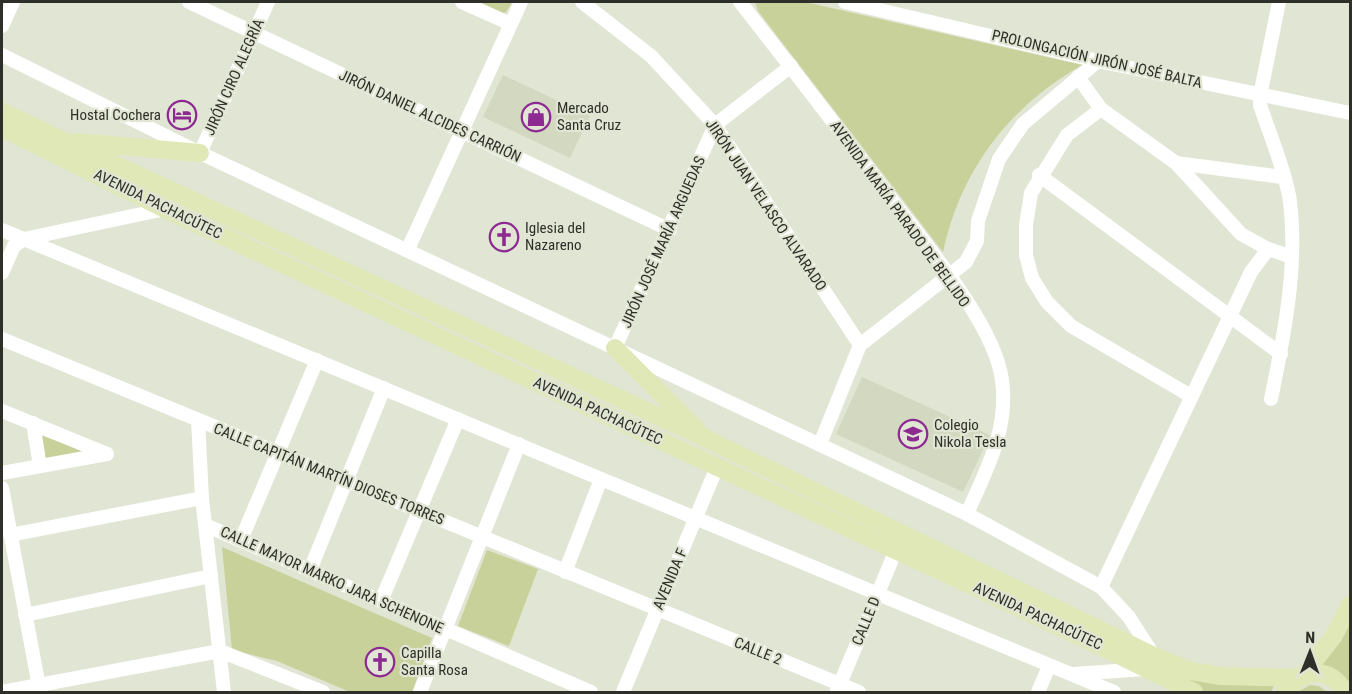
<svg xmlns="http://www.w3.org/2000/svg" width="1352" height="694" font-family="'Roboto Condensed',sans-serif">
<rect width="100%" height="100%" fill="#e1e5d3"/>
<g fill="#d3d8c0">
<path d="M503 75 590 116 570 158 483 117Z"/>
<path d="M862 377 990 435 963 492 836 434Z"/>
</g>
<g fill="#c8d199">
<path d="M468 2H512L506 12 498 16Z"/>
<path d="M755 2H805L1082 65C1009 107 961 169 943 252L758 11Z"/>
<path d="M40 435 91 453 44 461Z"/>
<path d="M222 547 432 638 412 692H350L277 661 232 650Z"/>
<path d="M487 550 538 569 509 646 458 626Z"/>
<path d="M1350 625V684L1320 667Z"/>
<path d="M1168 667 1274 686 1271 692H1203Z"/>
<path d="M1310 685 1319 686 1327 692H1298Z"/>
</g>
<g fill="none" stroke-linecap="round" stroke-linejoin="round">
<g stroke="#fff" stroke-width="14">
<path d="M189 2 670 230"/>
<path d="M462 2 511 24"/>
<path d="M582 2 651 56 715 125 860 345"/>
<path d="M740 2C791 67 842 133 892 200 926 245 995 325 1002 380 1009 430 986 470 967 514"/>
<path d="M845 2 1098 61 1350 113"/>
<path d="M2 26 13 2"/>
<path d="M2 55 200 153 967 514 1101 587 1129 617 1154 656"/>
<path d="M1078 77 1101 109 1176 163 1241 234 1268 249"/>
<path d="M1101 109 1067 135 1031 193 1026 225V255L1032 278 1047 302 1071 326 1191 396"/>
<path d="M200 153 268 2"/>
<path d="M1176 163 1282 177"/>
<path d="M1039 175 1281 354"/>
<path d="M2 230 1114 692"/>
<path d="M408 249 521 2"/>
<path d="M2 273 14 246 24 239 165 209"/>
<path d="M2 339 859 692"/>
<path d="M615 348 715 125 791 66"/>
<path d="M1271 399C1284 336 1298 266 1290 202 1287 176 1269 132 1260 105V96L1279 2"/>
<path d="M2 411 107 454"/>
<path d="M198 420 202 498 224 692"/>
<path d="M33 423 40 466"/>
<path d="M820 444 860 345 966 262 977 241 978 221 999 159 1023 124 1098 61"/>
<path d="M2 473 107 454"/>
<path d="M2 488 40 692"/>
<path d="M205 525 591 692"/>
<path d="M10 535 202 498"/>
<path d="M241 540 317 360"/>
<path d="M310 570 384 388"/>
<path d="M565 572 601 479"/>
<path d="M1101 587 1251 272 1268 249 1292 257"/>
<path d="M381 601 458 419"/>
<path d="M25 615 211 576"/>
<path d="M1074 674 1145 669"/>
<path d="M837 691 896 550"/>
<path d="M2 692 220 651 323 692"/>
<path d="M420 692 519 444"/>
<path d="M623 692 717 467"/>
<path d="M1038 692 1049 666"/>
</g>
<g stroke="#e1e8b8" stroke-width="18">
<path d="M2 112 707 439 1154 656 1191 671 1221 676 1299 678"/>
<path d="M2 128 165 209 1092 642 1194 692"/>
<path d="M77 142 200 153"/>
<path d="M615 348 697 430"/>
<path d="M1303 675 1333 637 1350 605"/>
<path d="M1285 692C1303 670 1328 664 1345 692"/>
</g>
</g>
<defs>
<g id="hotel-ring" transform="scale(1.5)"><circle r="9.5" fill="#e1e5d3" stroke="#8c2a92" stroke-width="1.5"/><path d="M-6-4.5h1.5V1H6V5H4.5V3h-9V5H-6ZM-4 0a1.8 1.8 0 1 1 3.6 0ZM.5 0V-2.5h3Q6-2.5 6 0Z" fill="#8c2a92"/></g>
<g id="shop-ring" transform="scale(1.5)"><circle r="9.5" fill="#e1e5d3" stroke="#8c2a92" stroke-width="1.5"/><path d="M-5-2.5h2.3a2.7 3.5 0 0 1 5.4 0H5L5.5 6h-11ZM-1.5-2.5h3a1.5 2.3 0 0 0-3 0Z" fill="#8c2a92"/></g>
<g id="church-ring" transform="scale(1.5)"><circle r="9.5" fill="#e1e5d3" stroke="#8c2a92" stroke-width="1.5"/><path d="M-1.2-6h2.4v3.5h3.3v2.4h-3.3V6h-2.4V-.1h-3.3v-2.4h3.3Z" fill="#8c2a92"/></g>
<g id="school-ring" transform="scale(1.5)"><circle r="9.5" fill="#e1e5d3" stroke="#8c2a92" stroke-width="1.5"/><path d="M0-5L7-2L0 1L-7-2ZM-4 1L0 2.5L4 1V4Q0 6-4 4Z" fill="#8c2a92"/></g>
</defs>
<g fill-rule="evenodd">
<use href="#hotel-ring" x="182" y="115"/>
<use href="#shop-ring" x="536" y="117"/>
<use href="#church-ring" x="504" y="237"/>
<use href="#school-ring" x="913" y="434"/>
<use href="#church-ring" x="380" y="662"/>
</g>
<g text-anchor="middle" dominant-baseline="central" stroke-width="4.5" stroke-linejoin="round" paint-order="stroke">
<g font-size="15" fill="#2e2f29" stroke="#e1e5d3">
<text transform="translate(1097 59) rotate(13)">PROLONGACIÓN JIRÓN JOSÉ BALTA</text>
<text transform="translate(234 77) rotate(-66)">JIRÓN CIRO ALEGRÍA</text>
<text transform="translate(430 116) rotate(25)">JIRÓN DANIEL ALCIDES CARRIÓN</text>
<text transform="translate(158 204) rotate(26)">AVENIDA PACHACÚTEC</text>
<text transform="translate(766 205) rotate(56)">JIRÓN JUAN VELASCO ALVARADO</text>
<text transform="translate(900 214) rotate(54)">AVENIDA MARÍA PARADO DE BELLIDO</text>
<text transform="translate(663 242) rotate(-66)">JIRÓN JOSÉ MARÍA ARGUEDAS</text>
<text transform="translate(598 411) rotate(25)">AVENIDA PACHACÚTEC</text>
<text transform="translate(329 474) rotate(22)">CALLE CAPITÁN MARTÍN DIOSES TORRES</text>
<text transform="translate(670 579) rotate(-67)">AVENIDA F</text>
<text transform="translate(332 580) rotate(24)">CALLE MAYOR MARKO JARA SCHENONE</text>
<text transform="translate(1038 616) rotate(25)">AVENIDA PACHACÚTEC</text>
<text transform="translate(866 621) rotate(-68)">CALLE D</text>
<text transform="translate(758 651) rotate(22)">CALLE 2</text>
</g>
<g font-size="15" fill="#2e2f29" stroke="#e1e5d3" text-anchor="start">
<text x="557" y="108">Mercado<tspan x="557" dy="17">Santa Cruz</tspan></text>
<text x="161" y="115" text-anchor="end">Hostal Cochera</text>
<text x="525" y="228">Iglesia del<tspan x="525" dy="17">Nazareno</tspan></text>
<text x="934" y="425">Colegio<tspan x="934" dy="17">Nikola Tesla</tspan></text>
<text x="401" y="653">Capilla<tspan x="401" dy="17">Santa Rosa</tspan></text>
</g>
</g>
<rect width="1352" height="694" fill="none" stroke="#2e2f29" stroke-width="6"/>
<g transform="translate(1310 652) rotate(1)" stroke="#e1e5d3" stroke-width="4.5" paint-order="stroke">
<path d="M0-4.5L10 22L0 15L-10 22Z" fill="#2e2f29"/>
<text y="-9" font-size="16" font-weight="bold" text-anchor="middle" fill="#2e2f29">N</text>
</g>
</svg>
